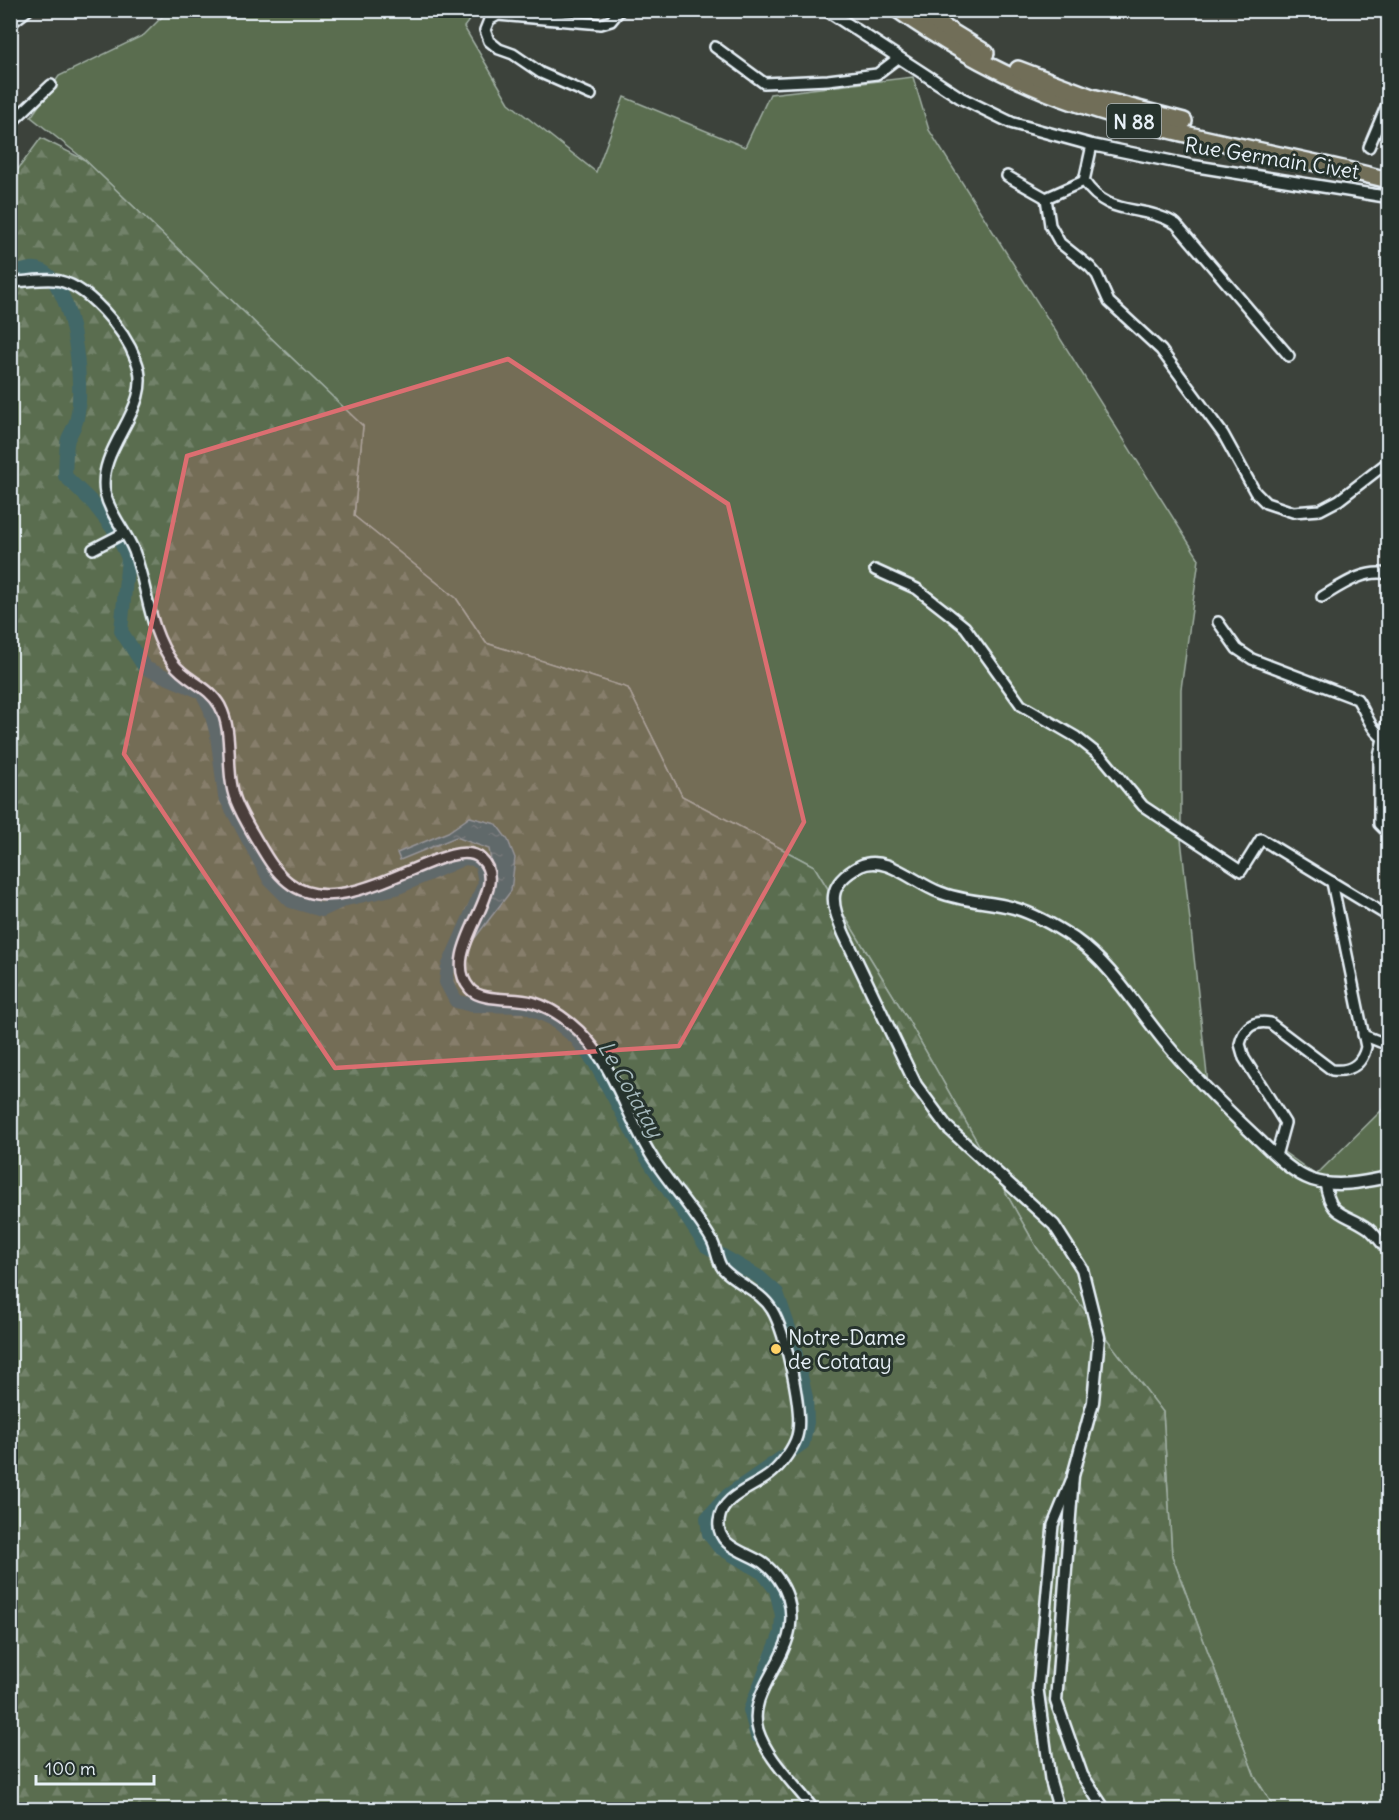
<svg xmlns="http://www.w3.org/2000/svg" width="1399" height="1820" font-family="Delius,sans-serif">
<defs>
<pattern id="forest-firs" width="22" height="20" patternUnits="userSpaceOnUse" patternTransform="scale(1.5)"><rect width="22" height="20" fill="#5a6d50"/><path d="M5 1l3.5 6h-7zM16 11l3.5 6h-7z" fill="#72826a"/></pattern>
<pattern id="water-ripples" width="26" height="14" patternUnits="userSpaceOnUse" patternTransform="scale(1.5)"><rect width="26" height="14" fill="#436767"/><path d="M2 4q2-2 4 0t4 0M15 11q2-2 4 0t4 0" fill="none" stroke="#5e7d7e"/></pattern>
</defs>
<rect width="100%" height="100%" fill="#3c423b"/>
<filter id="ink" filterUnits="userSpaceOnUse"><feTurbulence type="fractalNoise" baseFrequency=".0167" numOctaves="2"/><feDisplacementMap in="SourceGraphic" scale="12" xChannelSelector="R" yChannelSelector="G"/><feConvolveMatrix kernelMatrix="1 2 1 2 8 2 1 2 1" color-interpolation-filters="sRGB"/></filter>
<g filter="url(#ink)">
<path fill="#5a6d50" stroke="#a1afa4" stroke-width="1.5" d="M169 10 476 11 464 27 509 103 596 172 624 97 745 147 770 94 913 77 929 130 1199 559 1181 689V839L1208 1084 1274 1145 1316 1175 1388 1104V1809H1275L1255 1777 1172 1556 1163 1412 1037 1248 907 1018 814 866 682 796 628 688 486 643 456 598 354 516 363 426 85 160 31 117 59 76 144 35Z"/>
<path fill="url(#forest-firs)" stroke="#a1afa4" stroke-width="1.5" d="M41 138 85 160 363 426 354 516 456 598 486 643 628 688 682 796 814 866 907 1018 1037 1248 1163 1412 1172 1556 1255 1777 1275 1809H11L10 180Z"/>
<path fill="url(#water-ripples)" stroke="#859ea1" stroke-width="1.5" d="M470 817 496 824 508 840 515 858 511 891 471 943 495 884 489 849 456 837 400 860 397 853 448 832Z"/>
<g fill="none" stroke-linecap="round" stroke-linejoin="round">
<path stroke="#436767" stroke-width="14" d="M10 274C20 273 27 267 37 269 75 279 84 386 77 418 76 425 71 432 68 439 65 450 66 464 65 476L92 502 117 534 128 558 121 631 145 668 202 692 210 708 217 735 225 796 270 880 291 901 322 910 346 899 396 888 464 858 474 859 482 865 485 883 448 967 446 982 456 1001 471 1005 525 1006 553 1019 576 1038 595 1063 645 1155 706 1246 759 1277 777 1293 791 1334 806 1397 807 1422 803 1443 728 1495 707 1518 709 1534 719 1547 763 1573 776 1590 782 1615 781 1633 750 1710 757 1736"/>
<g stroke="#e8f1f8" stroke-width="14">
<g id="minor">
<path d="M10 24 28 10"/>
<path d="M715 47 764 83 828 80 877 74 898 58"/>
<path d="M591 95 541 73 513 54 499 49 489 41 485 30 489 20 498 15 601 24 611 21 620 10"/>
<path d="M10 124 51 85"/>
<path d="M1092 145 1084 181C1109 219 1142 203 1176 224L1289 356"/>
<path d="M1369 147 1388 102"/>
<path d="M1007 176 1046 198 1084 181"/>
<path d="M1046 198 1050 225 1060 243 1090 267 1097 275 1109 302 1161 350 1223 434 1255 492 1266 503 1293 512 1320 510 1339 500 1388 462"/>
<path d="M10 282C25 282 40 279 54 280 87 283 125 331 136 360 156 408 96 445 105 493 110 515 126 531 134 551 148 588 148 629 173 663 186 681 208 685 220 706 235 735 224 770 236 801 241 814 249 827 256 839 265 854 274 871 288 882 346 929 450 829 481 859 514 889 436 950 470 989 481 1002 515 997 532 1002 546 1006 559 1014 570 1023 613 1057 625 1116 654 1160 672 1187 695 1212 711 1239 717 1248 716 1260 723 1269 738 1285 761 1291 772 1310 785 1331 804 1412 797 1436 794 1447 782 1464 773 1472 756 1488 722 1494 719 1521 716 1547 747 1552 763 1563 774 1571 784 1585 788 1598 805 1652 745 1686 758 1730 767 1759 796 1785 814 1810"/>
<path d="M93 549 124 533"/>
<path d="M875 570 917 589 949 614 965 627 1021 705 1076 737 1104 759 1143 806 1241 871 1261 839 1388 916"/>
<path d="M1322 597C1342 585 1364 569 1388 574"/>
<path d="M1218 622 1237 649 1252 659 1357 699C1366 712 1370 729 1383 738"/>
<path d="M1388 717 1379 756V824L1388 833"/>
<path d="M1379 764 1388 777"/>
<path d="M1363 1035 1388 1045"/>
<path d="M1276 1156 1285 1123 1244 1058 1240 1044C1244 1028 1253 1020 1270 1023L1332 1070C1350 1072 1362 1065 1366 1047L1332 882"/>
<path d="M1325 1183C1331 1220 1345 1211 1369 1229 1376 1235 1382 1244 1388 1251"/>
<path d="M1059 1810 1050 1779 1038 1689 1053 1525 1071 1481"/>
</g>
</g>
<g stroke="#e8f1f8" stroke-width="15">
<g id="tertiary">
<path d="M826 10 961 98 1012 123 1092 145 1194 166 1388 197"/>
<path d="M1105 1810 1082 1775 1056 1701 1073 1476 1093 1402 1099 1337 1082 1269 1054 1225 947 1127 916 1085 844 934C831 903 825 885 860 866 885 853 916 884 939 892 963 902 989 901 1014 908 1035 914 1057 927 1075 939 1112 965 1135 1006 1164 1041 1192 1075 1223 1106 1255 1136 1271 1151 1291 1173 1312 1180 1337 1188 1364 1182 1388 1177"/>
</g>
</g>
<g stroke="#e8f1f8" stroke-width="20">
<g id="trunk">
<path d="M898 10C945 43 996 72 1049 93 1156 135 1277 151 1388 180"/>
<path d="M916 10 986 53"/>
<path d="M1018 69 1092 97 1184 121"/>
</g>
</g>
<use href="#minor" stroke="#26332d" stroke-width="9"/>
<use href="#tertiary" stroke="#26332d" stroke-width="10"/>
<use href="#trunk" stroke="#716e59" stroke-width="15"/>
</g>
</g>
<path fill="#dc6e71" fill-opacity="0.2" stroke="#dc6e71" stroke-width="4.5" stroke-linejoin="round" d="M508 359 728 504 804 822 679 1046 335 1068 124 754 187 456Z"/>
<circle fill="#ffd166" stroke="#26332d" stroke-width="2" cx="776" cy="1349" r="6"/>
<g text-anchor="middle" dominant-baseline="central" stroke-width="6" stroke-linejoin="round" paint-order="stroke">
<rect fill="#26332d" stroke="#aeb8bb" stroke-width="1.5" x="1107" y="104" width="54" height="34" rx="4.5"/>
<g font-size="20" font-weight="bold" fill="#e8f1f8">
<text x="1134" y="121">N 88</text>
</g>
<g font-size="21" fill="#e8f1f8" stroke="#26332d">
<text transform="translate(1272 158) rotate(9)">Rue Germain Civet</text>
</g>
<g font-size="21" fill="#e8f1f8" stroke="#26332d" text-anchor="start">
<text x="788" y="1337">Notre-Dame<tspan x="788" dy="24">de Cotatay</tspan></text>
</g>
<g font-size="22" font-style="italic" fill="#a6babe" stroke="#26332d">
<text transform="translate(631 1089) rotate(60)">Le Cotatay</text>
</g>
</g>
<rect width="1399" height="1820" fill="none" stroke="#26332d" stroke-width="36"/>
<rect x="18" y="18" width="1363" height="1784" fill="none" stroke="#e8f1f8" stroke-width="2" filter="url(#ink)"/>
<path d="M36 1775v9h118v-9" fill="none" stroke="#e8f1f8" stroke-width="3"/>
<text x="45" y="1775" font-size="18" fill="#e8f1f8" stroke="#26332d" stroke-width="4.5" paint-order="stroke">100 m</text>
</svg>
